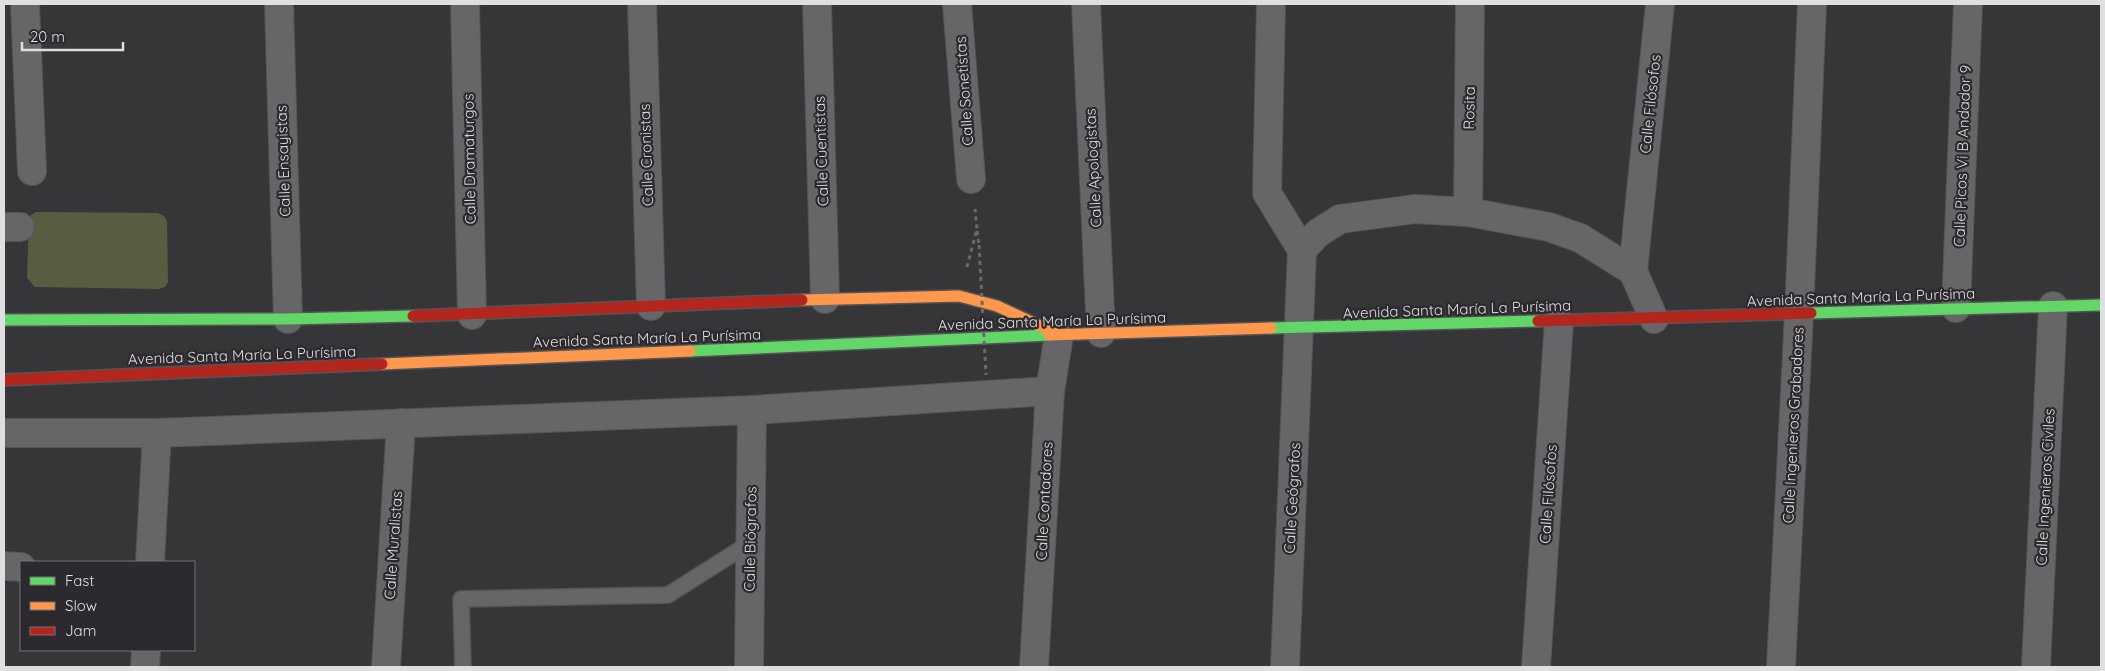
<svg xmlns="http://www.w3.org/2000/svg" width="2105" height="671" font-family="Quicksand,sans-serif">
<rect width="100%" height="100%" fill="#363538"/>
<path fill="#595c41" d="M36 212 158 213 164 216 167 221 168 282 165 287 159 289 35 287 27 278 29 221 31 215Z"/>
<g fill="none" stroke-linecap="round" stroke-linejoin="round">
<g stroke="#545456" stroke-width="18">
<path id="lane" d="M463 667 461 599 668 595 750 543"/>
</g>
<g stroke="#545456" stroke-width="30">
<g id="street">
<path d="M25 4 32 171"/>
<path d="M279 4 288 319"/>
<path d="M465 4 472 315"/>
<path d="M642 4 651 306"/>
<path d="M817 4 825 299"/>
<path d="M957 4 971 179"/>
<path d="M1086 4 1101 333"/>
<path d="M1271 4 1267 193 1302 250 1285 667"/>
<path d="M1468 212 1470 4"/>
<path d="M4 227H20"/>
<path d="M1302 250 1318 233 1340 219 1415 209 1468 212 1549 227 1580 238 1633 271"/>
<path d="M1956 308 1968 4"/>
<path d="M1654 319 1633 271 1660 4"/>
<path d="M4 433H157L752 410 1050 391"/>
<path d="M150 562 157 433"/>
<path d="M4 566 21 567"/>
<path d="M145 667 146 650"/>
<path d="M386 667 401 423"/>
<path d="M749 667 752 410"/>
<path d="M1034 667 1050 391 1059 335"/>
<path d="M1536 667 1559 321"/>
<path d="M1781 667 1799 314 1812 4"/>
<path d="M2036 667 2053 306"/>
</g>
</g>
<g stroke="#545456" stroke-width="14">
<g id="fast">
<path d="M1811 313 2101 305"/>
<path d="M4 320 288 319 413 316"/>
<path d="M1271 328 1538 321"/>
<path d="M690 351 1049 335"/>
</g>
</g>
<g stroke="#545456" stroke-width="14">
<g id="slow">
<path d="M802 300 959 296 997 306 1055 333"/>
<path d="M1049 335 1271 328"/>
<path d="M382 364 690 351"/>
</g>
</g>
<g stroke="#545456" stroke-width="14">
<g id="jam">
<path d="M413 316 802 300"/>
<path d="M1538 321 1811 313"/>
<path d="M4 380 382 364"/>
</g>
</g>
<g stroke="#69696a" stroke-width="3" stroke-dasharray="4 4" stroke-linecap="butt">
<path d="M977 231 979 245"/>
<path d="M967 267 977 229 975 209"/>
</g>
<use href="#lane" stroke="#666568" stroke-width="15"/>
<use href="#street" stroke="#666568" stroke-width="28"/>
<use href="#fast" stroke="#63d668" stroke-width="11"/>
<use href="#slow" stroke="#ff974d" stroke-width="11"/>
<use href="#jam" stroke="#b3261e" stroke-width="11"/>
<path stroke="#69696a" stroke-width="3" stroke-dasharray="4 4" stroke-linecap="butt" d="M979 245 986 375"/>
</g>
<g text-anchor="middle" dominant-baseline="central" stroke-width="4.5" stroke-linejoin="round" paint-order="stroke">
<g font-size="15" fill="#dfdee1" stroke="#2c2a2f">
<text transform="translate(964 91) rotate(-94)">Calle Sonetistas</text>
<text transform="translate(1650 104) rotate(-84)">Calle Filósofos</text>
<text transform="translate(1469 108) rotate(-89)">Rosita</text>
<text transform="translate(821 151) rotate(-92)">Calle Cuentistas</text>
<text transform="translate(646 155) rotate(-92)">Calle Cronistas</text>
<text transform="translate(1962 156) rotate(-88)">Calle Picos Vi B Andador 9</text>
<text transform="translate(469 159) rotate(-91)">Calle Dramaturgos</text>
<text transform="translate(283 161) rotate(-92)">Calle Ensayistas</text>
<text transform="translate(1093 168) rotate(-93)">Calle Apologistas</text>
<text transform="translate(1861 297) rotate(-2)">Avenida Santa María La Purísima</text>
<text transform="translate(1457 309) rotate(-2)">Avenida Santa María La Purísima</text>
<text transform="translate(1052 321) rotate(-2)">Avenida Santa María La Purísima</text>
<text transform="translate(647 338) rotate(-2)">Avenida Santa María La Purísima</text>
<text transform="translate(242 355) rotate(-2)">Avenida Santa María La Purísima</text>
<text transform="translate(1793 425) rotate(-87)">Calle Ingenieros Grabadores</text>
<text transform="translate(2045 487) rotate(-87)">Calle Ingenieros Civiles</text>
<text transform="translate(1548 494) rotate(-86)">Calle Filósofos</text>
<text transform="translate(1292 498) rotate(-87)">Calle Geógrafos</text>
<text transform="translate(1044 501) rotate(-87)">Calle Contadores</text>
<text transform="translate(750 539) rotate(-89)">Calle Biógrafos</text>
<text transform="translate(393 545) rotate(-86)">Calle Muralistas</text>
</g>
</g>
<rect width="2105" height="671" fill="none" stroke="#dfdee1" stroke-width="10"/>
<rect x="20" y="561" width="175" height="90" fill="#2c2a2f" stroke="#747276"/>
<rect x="30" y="577" width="25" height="8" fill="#63d668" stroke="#747276"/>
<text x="65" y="586" font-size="15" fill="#dfdee1">Fast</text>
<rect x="30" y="602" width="25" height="8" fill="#ff974d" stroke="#747276"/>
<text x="65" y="611" font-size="15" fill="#dfdee1">Slow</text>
<rect x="30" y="627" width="25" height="8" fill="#b3261e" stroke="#747276"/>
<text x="65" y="636" font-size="15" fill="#dfdee1">Jam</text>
<path d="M22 42v8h101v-8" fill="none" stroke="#dfdee1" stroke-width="2.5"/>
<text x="30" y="42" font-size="15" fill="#dfdee1" stroke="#2c2a2f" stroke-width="4" paint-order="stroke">20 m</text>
</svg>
